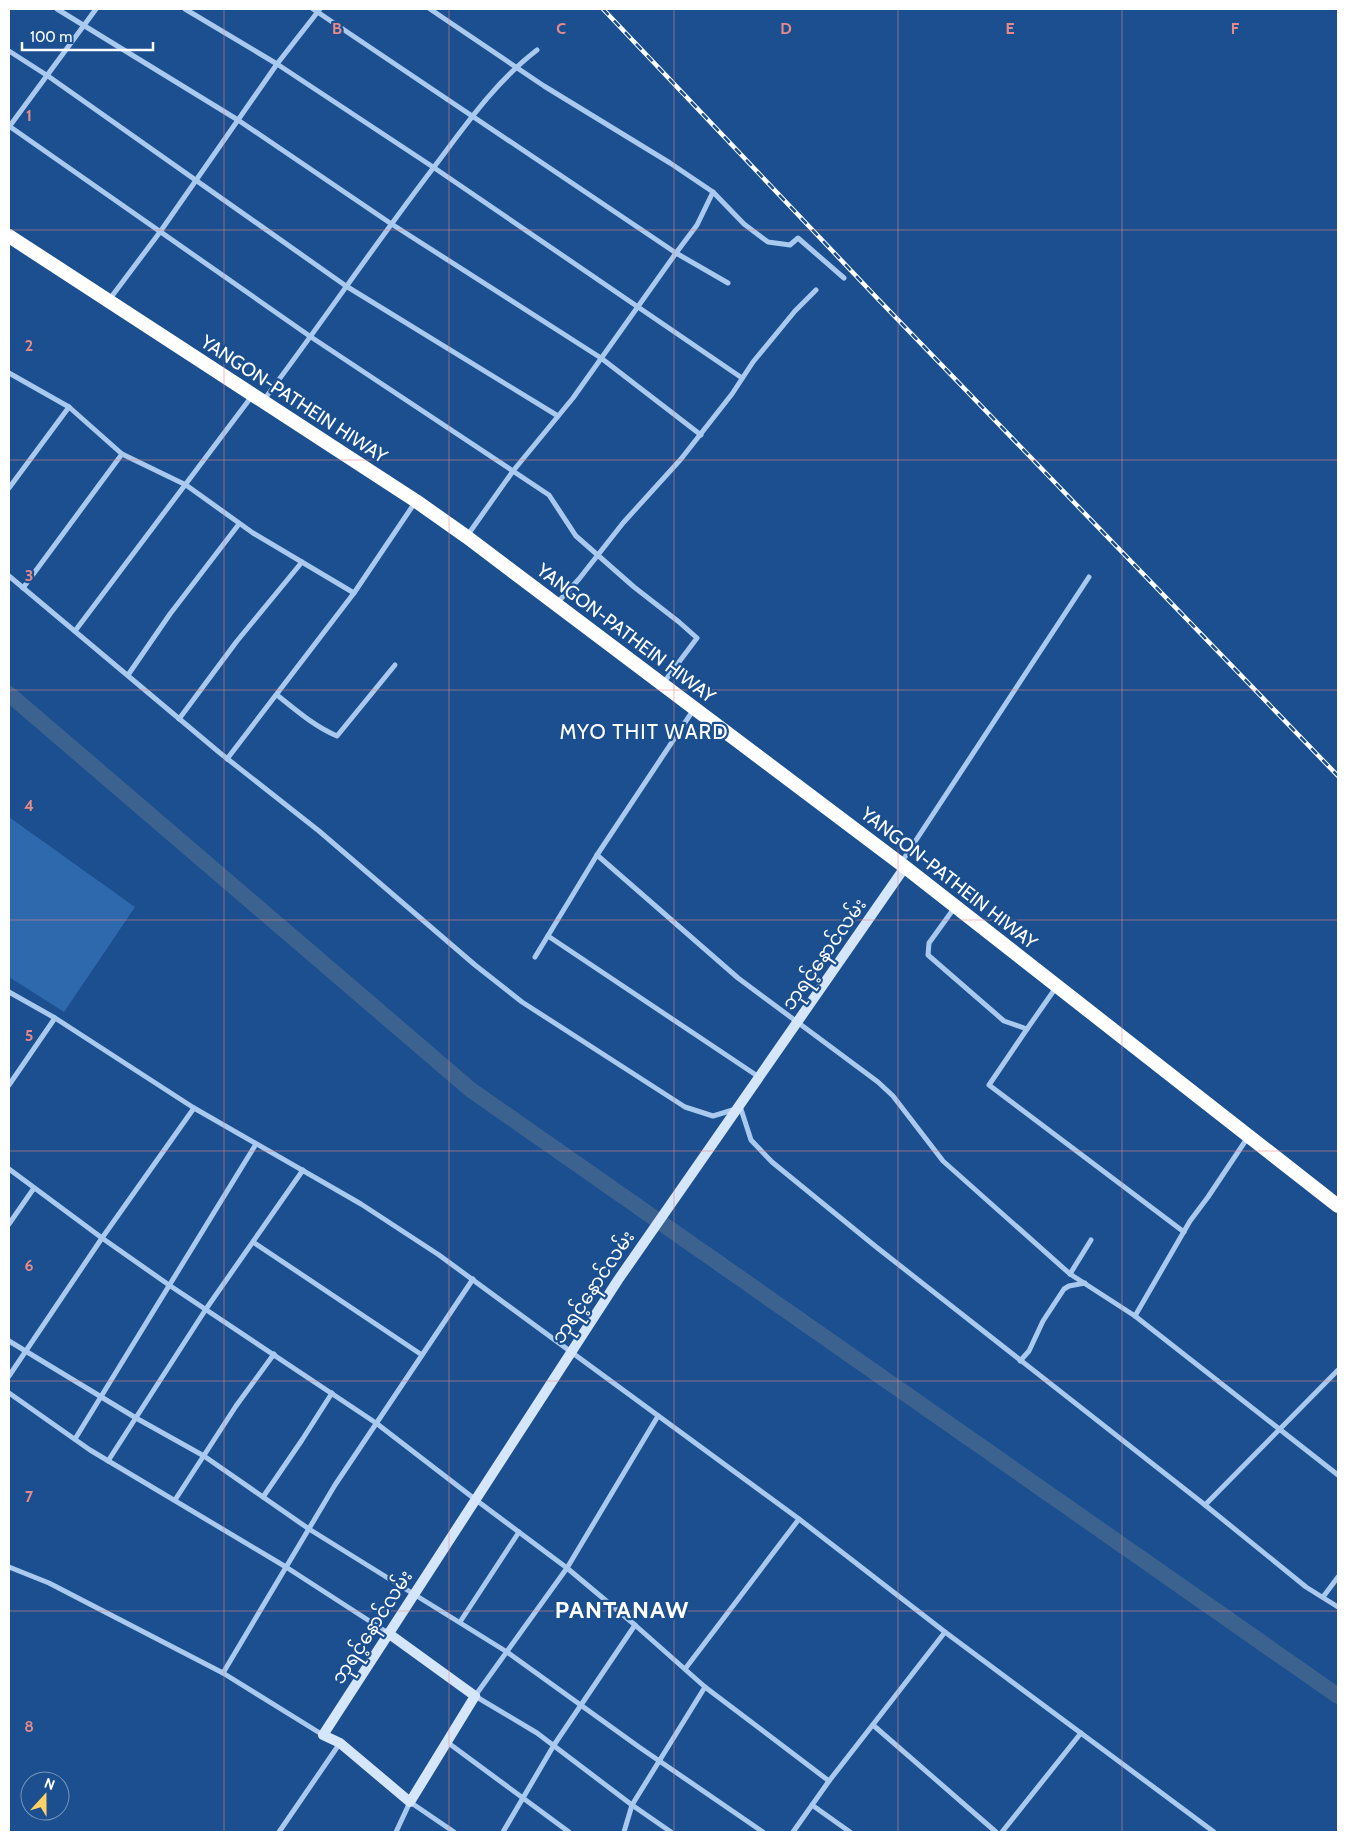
<svg xmlns="http://www.w3.org/2000/svg" width="1347" height="1841" font-family="Cabin,'Noto Sans Myanmar',sans-serif">
<rect width="100%" height="100%" fill="#1b4f8f"/>
<path fill="#2e69ad" d="M9 817 135 907 64 1012 9 977Z"/>
<g fill="none" stroke-linecap="round" stroke-linejoin="round">
<path stroke="#3c6290" stroke-width="16" d="M9 694 471 1090 1338 1696"/>
<g stroke="#a9c9ee" stroke-width="5">
<path d="M57 9 238 120 390 223 601 358 701 435"/>
<path d="M185 9 277 64 433 167 742 378"/>
<path d="M313 9 676 253 728 283"/>
<path d="M430 9 544 86 670 163 713 192 744 224 768 242 790 245 798 238 844 278"/>
<path d="M9 51 48 76 346 286 558 416"/>
<path d="M9 126 311 337 549 495 576 536 634 587 679 622 697 638 664 682"/>
<path d="M9 127 96 9"/>
<path d="M109 300 160 232 277 64 320 9"/>
<path d="M9 373 69 407 122 454 186 485 253 533 354 593"/>
<path d="M263 401C321 324 375 244 434 167 465 126 495 82 537 50"/>
<path d="M9 488 69 407"/>
<path d="M467 536 513 471 573 398 676 253 697 225 713 192"/>
<path d="M9 576 220 753 319 831 475 965 522 1002 685 1107 713 1116 736 1109"/>
<path d="M23 588 122 454"/>
<path d="M557 603 579 579 623 523 681 459 732 394 753 362 795 311 816 290"/>
<path d="M75 631 252 396"/>
<path d="M128 675 170 614 239 524"/>
<path d="M277 695C297 711 314 726 337 736L395 665"/>
<path d="M179 719 237 641 302 562"/>
<path d="M227 759 354 593 416 501"/>
<path d="M597 855 738 978 878 1082 893 1096 943 1161 1070 1274 1135 1316 1338 1475"/>
<path d="M901 863 1089 577"/>
<path d="M955 907 929 943 928 955 1004 1021 1027 1029 1057 986"/>
<path d="M548 936 759 1077"/>
<path d="M535 957 597 855 694 709"/>
<path d="M9 992 55 1018 194 1108 361 1204 439 1255 799 1519 945 1632 1214 1832"/>
<path d="M1027 1029 989 1085 1184 1232"/>
<path d="M9 1085 55 1018"/>
<path d="M740 1106 751 1140 772 1162 875 1246 1205 1505 1306 1587 1338 1607"/>
<path d="M9 1169 102 1238 169 1285 376 1423 476 1500 567 1568 635 1625 554 1745 503 1832"/>
<path d="M9 1224 34 1188"/>
<path d="M253 1242 422 1355"/>
<path d="M1070 1274 1091 1240"/>
<path d="M1135 1316 1190 1221 1208 1197 1248 1137"/>
<path d="M9 1341 136 1418 204 1456 309 1529 507 1652 639 1747 763 1832"/>
<path d="M1020 1361 1029 1351 1043 1321 1064 1289 1069 1286 1085 1283"/>
<path d="M9 1376 102 1238 194 1108"/>
<path d="M9 1393 90 1450 286 1567 388 1633"/>
<path d="M658 1416 567 1568 475 1696 537 1733 632 1805 671 1832"/>
<path d="M75 1439 256 1144"/>
<path d="M108 1461 206 1309 303 1170"/>
<path d="M263 1497 302 1440 332 1393"/>
<path d="M175 1500 236 1406 274 1354"/>
<path d="M1205 1505 1338 1370"/>
<path d="M9 1567 49 1583 223 1673 323 1735"/>
<path d="M1323 1597 1338 1577"/>
<path d="M460 1622 519 1532"/>
<path d="M635 1625 705 1687 829 1781"/>
<path d="M685 1669 799 1519"/>
<path d="M223 1673 335 1485 473 1279"/>
<path d="M873 1725 996 1832"/>
<path d="M447 1742 569 1832"/>
<path d="M812 1805 850 1832"/>
<path d="M279 1832 340 1743"/>
<path d="M396 1832 410 1802 454 1832"/>
<path d="M624 1832 632 1805 705 1687"/>
<path d="M793 1832 829 1781 945 1632"/>
<path d="M1002 1832 1081 1733"/>
</g>
<path stroke="#d6e6fa" stroke-width="10" d="M388 1633 475 1696 410 1802 340 1743 323 1735 618 1280 905 867"/>
<path stroke="#fff" stroke-width="14" d="M9 236 416 501 467 537 905 867 1338 1206"/>
<g stroke="#fff" stroke-width="4.5">
<path id="rail" d="M603 9 877 298 1338 776"/>
</g>
<use href="#rail" stroke="#1b4f8f" stroke-width="2.5" stroke-dasharray="8" stroke-linecap="butt"/>
</g>
<path fill="none" stroke="#e88989" stroke-width="1" stroke-opacity="0.55" d="M224 9V1832M449 9V1832M674 9V1832M898 9V1832M1122 9V1832M9 230H1338M9 460H1338M9 690H1338M9 920H1338M9 1151H1338M9 1381H1338M9 1611H1338"/>
<g text-anchor="middle" dominant-baseline="central" stroke-width="4.5" stroke-linejoin="round" paint-order="stroke">
<g font-size="19" fill="#fff" stroke="#1b4f8f">
<text transform="translate(294 399) rotate(33)">YANGON-PATHEIN HIWAY</text>
<text transform="translate(626 633) rotate(37)">YANGON-PATHEIN HIWAY</text>
<text transform="translate(949 878) rotate(38)">YANGON-PATHEIN HIWAY</text>
<text transform="translate(824 954) rotate(-55)">ဘုရင့်နောင်လမ်း</text>
<text transform="translate(593 1287) rotate(-56)">ဘုရင့်နောင်လမ်း</text>
<text transform="translate(372 1627) rotate(-57)">ဘုရင့်နောင်လမ်း</text>
</g>
<g font-size="21" letter-spacing="1" fill="#fff" stroke="#1b4f8f">
<text x="644" y="731">MYO THIT WARD</text>
</g>
<g font-size="24" font-weight="bold" letter-spacing="1" fill="#fff" stroke="#1b4f8f">
<text x="622" y="1609">PANTANAW</text>
</g>
</g>
<g font-size="16" text-anchor="middle" font-weight="bold" fill="#e88989" stroke="#1b4f8f" stroke-width="4.5" stroke-linejoin="round" paint-order="stroke">
<text x="337" y="34">B</text>
<text x="561" y="34">C</text>
<text x="786" y="34">D</text>
<text x="1010" y="34">E</text>
<text x="1235" y="34">F</text>
<text x="29" y="121">1</text>
<text x="29" y="351">2</text>
<text x="29" y="581">3</text>
<text x="29" y="811">4</text>
<text x="29" y="1041">5</text>
<text x="29" y="1271">6</text>
<text x="29" y="1502">7</text>
<text x="29" y="1732">8</text>
</g>
<rect width="1347" height="1841" fill="none" stroke="#ffffff" stroke-width="20"/>
<g transform="translate(45 1796) rotate(21)"><circle r="24" fill="#1b4f8f" stroke="#7695bc"/>
<path d="M0-4L9 19L0 12L-9 19Z" fill="#ffd166"/>
<text y="-8" font-size="14" font-weight="bold" text-anchor="middle" fill="#ffffff">N</text>
</g>
<path d="M22 42v8h131v-8" fill="none" stroke="#ffffff" stroke-width="2.5"/>
<text x="30" y="42" font-size="15" fill="#ffffff" stroke="#1b4f8f" stroke-width="4" paint-order="stroke">100 m</text>
</svg>
